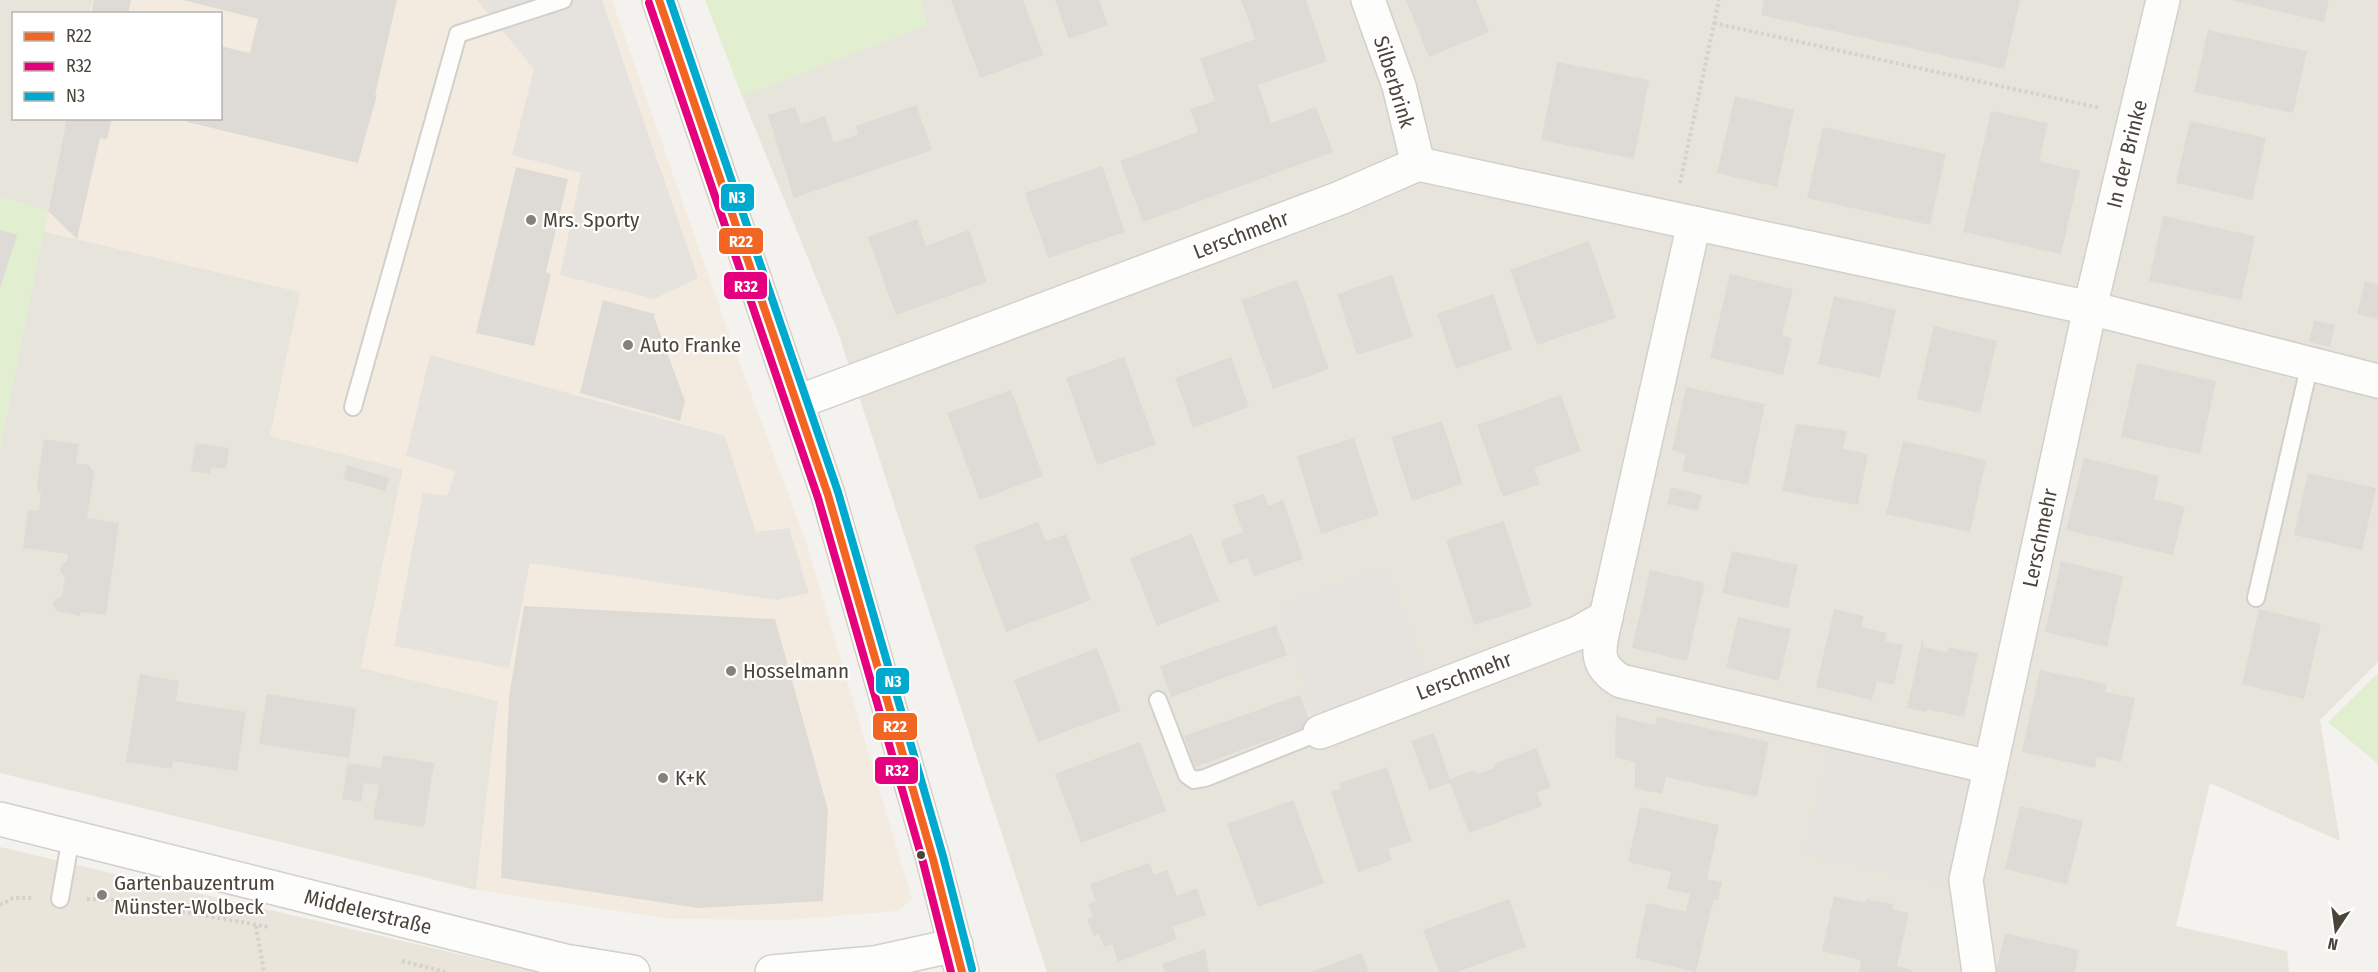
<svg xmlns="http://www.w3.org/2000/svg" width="2378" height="972" font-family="'Fira Sans Condensed',sans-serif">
<rect width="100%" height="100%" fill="#f4f2ee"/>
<g fill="#e7e4dc">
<path d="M0 0H93L90 13 14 14V118L67 119 48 211 0 197Z"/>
<path d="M920 0H2378V662L2320 720 2340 841 2210 783 2176 926 2287 951 2289 972H1047L838 332 742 96 927 25Z"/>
<path d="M43 231 301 292 270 436 403 469 361 667 498 700 476 890 0 773V448Z"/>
</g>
<path fill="#f3ebdf" d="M93 0H612L730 337 806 542 912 899 898 911 787 920 671 919 476 890 498 701 361 668 403 469 270 436 300 292 43 231 67 119 220 118V14L90 13Z"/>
<path fill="#eae5da" d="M0 847 407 942 537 972H0Z"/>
<g fill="#e1eecf">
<path d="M705 0H920L928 25 742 96Z"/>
<path d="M0 197 48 211 0 448Z"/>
<path d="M2378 673V764L2328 722Z"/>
</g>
<g fill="#e6e3df">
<path d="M477 0H602L698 278 654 299 560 275 581 173 512 155 534 69Z"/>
<path d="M430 355 725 436 756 532 789 528 809 593 777 600 530 563 509 668 394 646 423 492 447 496 455 471 406 456Z"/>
<path d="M1387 566 1431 688 1320 732 1277 605Z"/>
<path d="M1835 722 2005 760 1975 892 1803 854Z"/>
</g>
<g fill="#dedbd6">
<path d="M94 0H131L128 14H91Z"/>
<path d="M183 0H397L375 95H377L358 163 187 122 188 118H220V46L250 53 258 19Z"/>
<path d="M951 0H1023L1044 55 980 78Z"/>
<path d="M1055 0H1099L1108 25 1069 39Z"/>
<path d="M1241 0H1306L1327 61 1258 85 1271 123 1316 107 1333 152 1143 222 1120 161 1198 132 1190 109 1215 101 1200 59 1255 39Z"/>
<path d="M1406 0H1476L1489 32 1429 57Z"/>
<path d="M1764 0H2020L2004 69 1761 15Z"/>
<path d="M2231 0H2329L2324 22Z"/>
<path d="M2208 30 2307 51 2293 113 2194 92Z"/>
<path d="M1557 62 1649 80 1634 159 1541 140Z"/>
<path d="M1735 96 1794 110 1777 187 1717 173Z"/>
<path d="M916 105 932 150 794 198 768 115 795 107 801 124 825 116 834 143 858 134 856 126Z"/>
<path d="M1991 111 2048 123 2039 161 2080 171 2061 254 1963 232Z"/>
<path d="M67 118H112L107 139 100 138 77 239 48 211Z"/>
<path d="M2190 121 2266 138 2252 200 2176 183Z"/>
<path d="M1823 127 1946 154 1930 225 1807 198Z"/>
<path d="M1102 166 1125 232 1048 258 1025 193Z"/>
<path d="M516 167 568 179 546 272 551 274 534 346 476 333Z"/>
<path d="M2163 216 2255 236 2241 300 2149 281Z"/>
<path d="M917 219 926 246 969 230 987 282 896 315 868 237Z"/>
<path d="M0 230 17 235 0 288Z"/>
<path d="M1589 241 1616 318 1537 345 1510 270Z"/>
<path d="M1730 274 1793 289 1782 335 1792 338 1783 375 1710 358Z"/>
<path d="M1392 275 1413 337 1357 355 1337 294Z"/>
<path d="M1297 280 1329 369 1273 389 1241 300Z"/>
<path d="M2365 281 2378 284V319L2357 314Z"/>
<path d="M1493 294 1512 349 1456 369 1437 314Z"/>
<path d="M1834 296 1896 310 1880 378 1818 364Z"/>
<path d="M603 300 655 314 654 317 685 401 680 421 580 393Z"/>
<path d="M2314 320 2335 325 2330 347 2309 342Z"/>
<path d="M1934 326 1997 341 1980 413 1917 399Z"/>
<path d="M1124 357 1156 445 1097 465 1066 378Z"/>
<path d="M1231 357 1249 407 1193 428 1175 378Z"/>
<path d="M2137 363 2216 381 2200 454 2121 437Z"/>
<path d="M1686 387 1765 404 1748 485 1682 471 1686 454 1672 450Z"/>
<path d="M1011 390 1043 476 980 500 947 413Z"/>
<path d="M1561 395 1581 451 1534 468 1540 484 1503 497 1477 425Z"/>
<path d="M1442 421 1463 484 1412 501 1391 437Z"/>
<path d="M1796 424 1847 431 1843 449 1868 454 1858 505 1782 491Z"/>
<path d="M1354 438 1379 515 1321 534 1297 456Z"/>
<path d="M44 439 79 444 76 463 89 465 94 473 87 518 119 523 106 615 81 612 80 616 57 611 52 604 55 599 62 597 65 577 60 572V567L67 561 68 554 23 548 28 510 39 511 41 492 37 491V485Z"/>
<path d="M1903 441 1986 460 1970 532 1886 514Z"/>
<path d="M196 443 229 448 226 469 211 467 210 474 191 471Z"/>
<path d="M2084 458 2159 476 2154 499 2185 507 2173 555 2066 530Z"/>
<path d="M347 465 389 478 385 491 343 479Z"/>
<path d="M2308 473 2376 488 2362 550 2294 535Z"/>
<path d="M1671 487 1702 495 1698 511 1667 504Z"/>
<path d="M1264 494 1268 506 1283 500 1303 559 1254 576 1247 558 1229 564 1221 540 1243 532 1233 505Z"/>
<path d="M1504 521 1532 606 1474 625 1446 540Z"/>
<path d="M1038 522 1046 541 1066 534 1091 600 1006 632 974 546Z"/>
<path d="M1192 534 1219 601 1157 626 1130 558Z"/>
<path d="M1732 551 1798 565 1788 608 1722 593Z"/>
<path d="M2061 561 2123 576 2107 647 2045 632Z"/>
<path d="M1650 570 1705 583 1687 661 1632 648Z"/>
<path d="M524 606 775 619 828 810 823 901 698 908 501 878 509 697Z"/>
<path d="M1834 609 1864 616 1861 627 1887 633 1885 641 1903 645 1894 685 1877 681 1872 700 1816 687Z"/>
<path d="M2259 609 2321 624 2304 699 2242 684Z"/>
<path d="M1738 617 1791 629 1779 681 1726 668Z"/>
<path d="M1276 625 1287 655 1171 697 1160 666Z"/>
<path d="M1922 640 1924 641 1923 647 1947 652 1948 647 1978 653 1964 717 1927 709 1926 712 1907 708Z"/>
<path d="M1097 648 1121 711 1038 742 1014 680Z"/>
<path d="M2040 670 2107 684 2105 692 2135 698 2121 762 2097 757 2095 768 2022 752Z"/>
<path d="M140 674 179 681 176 701 246 712 237 771 173 761 172 769 126 762Z"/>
<path d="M267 694 356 708 349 758 259 744Z"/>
<path d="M1300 695 1311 725 1195 767 1184 736Z"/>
<path d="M1616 716 1655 725 1657 717 1769 742 1757 797 1666 777 1662 794 1635 788V762L1615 757Z"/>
<path d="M1434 733 1450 779 1473 770 1478 774 1494 768 1496 763 1536 748 1551 787 1537 793 1542 806 1469 833 1450 783 1429 790 1411 741Z"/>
<path d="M1140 742 1166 811 1081 843 1055 774Z"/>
<path d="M383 755 434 763 424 827 373 819 379 785 364 783 361 802 342 799 348 763 381 768Z"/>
<path d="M1387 767 1412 841 1388 849 1392 860 1358 872 1331 792 1341 789 1339 783Z"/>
<path d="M1293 800 1324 883 1258 907 1227 824Z"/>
<path d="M2020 806 2083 821 2067 884 2005 869Z"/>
<path d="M1640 807 1719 825 1707 879 1722 882 1718 900H1714L1709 917 1696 972 1635 958 1647 903 1686 912 1690 894 1667 889 1671 872 1628 862Z"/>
<path d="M1149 863 1154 875 1167 870 1177 896 1197 888 1206 915 1173 927 1177 939 1118 962 1112 944 1104 947 1099 934 1094 936 1087 919 1093 917 1088 905 1096 901 1090 884Z"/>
<path d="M1834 896 1865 903 1866 899 1893 904 1892 909 1909 913 1897 966 1913 970 1912 972H1859L1861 960 1822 951Z"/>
<path d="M1509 899 1526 947 1457 972H1439L1423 930Z"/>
<path d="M2005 933 2079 950 2075 972H1996Z"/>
<path d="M1205 949 1209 972H1165L1162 964Z"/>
<path d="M1362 953 1368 972H1310Z"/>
</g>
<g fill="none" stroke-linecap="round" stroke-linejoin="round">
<g stroke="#d2d0cb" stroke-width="20">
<g id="lane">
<path d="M353 407 458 34 563 0"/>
<path d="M2256 598 2310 363"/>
<path d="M1158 700 1187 775 1194 780 1205 778 1320 732"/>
<path d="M60 899 71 837"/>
</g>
</g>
<g stroke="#d2d0cb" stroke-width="36">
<g id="street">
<path d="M1368 0 1399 86 1418 164"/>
<path d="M798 402 1340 198 1418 164 2090 308 2378 381"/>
<path d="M1606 617C1600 645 1591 664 1621 681L1990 767"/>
<path d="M1320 732 1578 633 1606 617 1694 223"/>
<path d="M0 819 565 961 633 972"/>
<path d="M772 972 874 963 956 945"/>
<path d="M1979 972 1966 880 2090 308 2163 0"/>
</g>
</g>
<g stroke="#d3cfc5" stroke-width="36">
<path id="secondary" d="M659 0 828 495 933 859 962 972"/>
</g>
<g stroke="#d3d2cc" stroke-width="4" stroke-dasharray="3 3" stroke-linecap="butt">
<path d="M1714 23 2100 108"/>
<path d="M1680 183 1719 0"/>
<path d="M87 899 117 900 269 927"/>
<path d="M0 905 13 898H32"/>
<path d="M256 926 264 972"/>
<path d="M402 961 445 972"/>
</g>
<use href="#lane" stroke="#fdfdfc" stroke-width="16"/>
<use href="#street" stroke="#fdfdfc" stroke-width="33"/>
<use href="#secondary" stroke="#f7f6f1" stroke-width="33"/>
<g stroke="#fff" stroke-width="12">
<path id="bus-1" d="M659 0 828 495 933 859 962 972"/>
</g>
<g stroke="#fff" stroke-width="12">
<path id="bus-2" d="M649 3 818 498 923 862 951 972"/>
</g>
<g stroke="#fff" stroke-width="12">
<path id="bus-3" d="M670 0 838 492 943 856 972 969"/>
</g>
<use href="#bus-1" stroke="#f26522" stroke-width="8"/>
<use href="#bus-2" stroke="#e5007d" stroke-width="8"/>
<use href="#bus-3" stroke="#00a9ce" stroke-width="8"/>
</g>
<g fill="#868178" stroke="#fff" stroke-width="2">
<circle cx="531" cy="220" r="6"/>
<circle cx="628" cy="345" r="6"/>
<circle cx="731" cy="671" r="6"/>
<circle cx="663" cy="778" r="6"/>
<circle cx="102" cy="895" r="6"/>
</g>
<circle fill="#4b4439" stroke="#fff" stroke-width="2" cx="921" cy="855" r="5"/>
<g text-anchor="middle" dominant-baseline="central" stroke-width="4.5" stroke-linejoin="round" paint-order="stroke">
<g font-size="21" fill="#4b4439" stroke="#fff">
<text transform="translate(1394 82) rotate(73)">Silberbrink</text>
<text transform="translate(2127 154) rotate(-76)">In der Brinke</text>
<text transform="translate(1241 235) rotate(-21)">Lerschmehr</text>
<text transform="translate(2040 538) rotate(-78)">Lerschmehr</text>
<text transform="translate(1464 676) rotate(-21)">Lerschmehr</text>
<text transform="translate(368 912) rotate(14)">Middelerstraße</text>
</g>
<g font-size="21" fill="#4b4439" stroke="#fff" text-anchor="start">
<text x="543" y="220">Mrs. Sporty</text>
<text x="640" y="345">Auto Franke</text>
<text x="743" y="671">Hosselmann</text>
<text x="675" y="778">K+K</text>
<text x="114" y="883">Gartenbauzentrum<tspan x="114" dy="24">Münster-Wolbeck</tspan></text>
</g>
</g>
<g stroke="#fff" stroke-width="2">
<rect x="720" y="183" width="35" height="29" rx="6" fill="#00a9ce"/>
<rect x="718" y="227" width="46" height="28" rx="6" fill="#f26522"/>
<rect x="723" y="271" width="45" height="29" rx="6" fill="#e5007d"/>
<rect x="875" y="667" width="35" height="28" rx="6" fill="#00a9ce"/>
<rect x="872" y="712" width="46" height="29" rx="6" fill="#f26522"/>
<rect x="874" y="756" width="45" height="29" rx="6" fill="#e5007d"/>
</g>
<g font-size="16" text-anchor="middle" font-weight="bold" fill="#fff">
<text x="737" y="203">N3</text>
<text x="741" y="247">R22</text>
<text x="746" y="292">R32</text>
<text x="893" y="687">N3</text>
<text x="895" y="732">R22</text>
<text x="897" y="776">R32</text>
</g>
<rect x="12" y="12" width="210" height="108" fill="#ffffff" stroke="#b7b4b0" stroke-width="1.5"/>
<rect x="24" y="32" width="30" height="9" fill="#f26522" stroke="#b7b4b0" stroke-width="1.5"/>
<text x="66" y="42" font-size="18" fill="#4b4439">R22</text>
<rect x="24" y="62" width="30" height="9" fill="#e5007d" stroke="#b7b4b0" stroke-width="1.5"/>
<text x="66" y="72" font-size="18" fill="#4b4439">R32</text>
<rect x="24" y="92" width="30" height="9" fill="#00a9ce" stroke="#b7b4b0" stroke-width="1.5"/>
<text x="66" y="102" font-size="18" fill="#4b4439">N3</text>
<g transform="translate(2336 930) rotate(193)" stroke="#ffffff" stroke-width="4.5" paint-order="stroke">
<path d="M0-4.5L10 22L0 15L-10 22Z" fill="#4b4439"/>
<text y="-9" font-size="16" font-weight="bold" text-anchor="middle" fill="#4b4439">N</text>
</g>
</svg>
